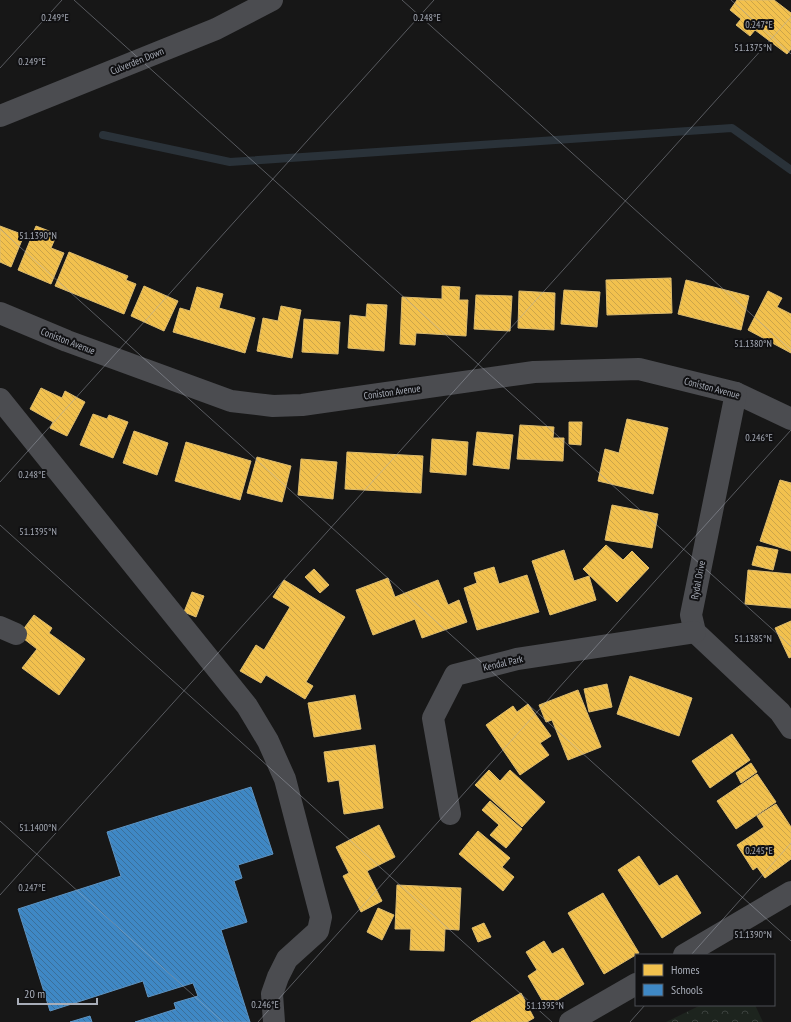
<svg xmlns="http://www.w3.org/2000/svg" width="791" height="1022" font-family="'PT Sans Narrow',sans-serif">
<defs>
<pattern id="park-crowns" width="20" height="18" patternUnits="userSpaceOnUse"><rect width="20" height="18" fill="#1d241e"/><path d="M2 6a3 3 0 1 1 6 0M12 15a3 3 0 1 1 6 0" fill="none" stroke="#3b413d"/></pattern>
<pattern id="homes-back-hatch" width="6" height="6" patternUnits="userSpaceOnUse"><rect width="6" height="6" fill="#f2c14e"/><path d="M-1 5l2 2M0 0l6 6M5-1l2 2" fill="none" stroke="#cca549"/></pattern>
<pattern id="schools-back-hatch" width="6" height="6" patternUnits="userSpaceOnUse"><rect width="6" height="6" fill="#3f88c5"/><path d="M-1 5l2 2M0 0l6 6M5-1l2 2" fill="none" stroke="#3b6f9a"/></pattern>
</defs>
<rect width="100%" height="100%" fill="#171717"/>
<path fill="url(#park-crowns)" d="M701 1005H755L763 1022H666Z"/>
<g fill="url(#homes-back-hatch)" stroke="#dcbb6e">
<path d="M737 0H774L791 13V49L787 54 755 30 750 36 736 25 741 19 730 10Z"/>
<path d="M0 226 24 235 11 267 0 262Z"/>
<path d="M36 226 57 234 51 248 64 253 51 284 18 270Z"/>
<path d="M69 252 128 276 126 280 136 284 124 314 55 286Z"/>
<path d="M671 278 672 313 607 315 606 280Z"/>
<path d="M686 280 749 296 741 330 678 314Z"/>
<path d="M144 286 178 301 164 331 131 316Z"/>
<path d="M442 286 460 287 459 300H468L466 336 416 333 415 345 400 344 402 297 442 299Z"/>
<path d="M197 287 223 294 219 308 255 318 245 353 173 332 180 308 190 311Z"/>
<path d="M564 290 600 292 597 327 561 324Z"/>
<path d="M519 291 555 293 554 330 518 328Z"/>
<path d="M768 291 782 298 777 307 791 314V353L748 330Z"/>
<path d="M476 295 512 296 510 331 474 329Z"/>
<path d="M367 304 387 305 384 351 348 348 350 315 366 317Z"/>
<path d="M281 306 301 310 292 358 257 351 263 318 278 321Z"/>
<path d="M304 319 340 322 338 354 302 352Z"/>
<path d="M41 388 62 398 65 391 85 402 67 436 50 428 53 422 30 409Z"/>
<path d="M93 414 107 419 109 415 128 422 113 458 80 445Z"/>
<path d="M627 419 668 428 653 494 598 481 605 449 619 453Z"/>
<path d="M569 422H582L581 445 569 444Z"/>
<path d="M520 425 554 427 553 438H564L563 461 517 459Z"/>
<path d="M134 431 168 443 157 475 123 463Z"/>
<path d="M477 432 513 435 509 469 473 465Z"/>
<path d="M432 439 468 442 466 475 430 472Z"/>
<path d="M186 442 251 461 240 500 175 481Z"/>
<path d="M347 452 423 456 421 493 345 489Z"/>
<path d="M257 457 291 466 282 502 247 493Z"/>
<path d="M301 459 337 462 333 499 298 495Z"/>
<path d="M780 480 791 483V551L760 541Z"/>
<path d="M612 505 658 514 652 548 605 540Z"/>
<path d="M606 545 623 560 632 551 649 568 617 602 583 569Z"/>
<path d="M757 546 778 550 773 570 752 565Z"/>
<path d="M564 550 574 581 589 576 596 600 550 615 532 561Z"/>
<path d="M494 567 499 584 527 575 539 612 477 630 464 588 477 583 474 573Z"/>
<path d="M314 569 329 585 320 593 305 577Z"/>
<path d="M748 570 791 574V608L745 604Z"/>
<path d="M388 578 395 597 438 580 448 605 459 600 467 622 422 638 415 619 373 635 356 590Z"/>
<path d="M284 580 345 617 306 682 313 686 305 699 266 675 261 683 240 671 256 645 264 650 290 607 273 597Z"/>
<path d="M192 592 204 596 196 617 184 612Z"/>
<path d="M34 615 52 628 49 633 85 659 59 695 22 668 37 649 19 635Z"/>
<path d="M791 621V657L789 658 775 628Z"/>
<path d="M630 676 692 698 679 736 617 714Z"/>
<path d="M607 684 612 707 589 712 584 689Z"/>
<path d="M578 690 601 747 568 760 552 720 546 722 539 705Z"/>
<path d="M355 695 361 729 314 737 308 703Z"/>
<path d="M528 704 551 736 540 743 549 755 520 775 486 725 513 706 517 712Z"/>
<path d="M732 734 750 760 710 788 692 761Z"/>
<path d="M375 745 383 808 344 814 339 780 328 782 324 752Z"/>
<path d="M751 763 757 772 741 783 736 773Z"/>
<path d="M489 770 500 781 510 770 545 802 522 827 475 785Z"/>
<path d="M757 774 776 802 736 829 717 801Z"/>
<path d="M490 801 522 829 506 848 490 835 499 825 482 810Z"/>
<path d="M776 804 791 827V859L765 878 757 867 753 870 737 845 764 827 757 816Z"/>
<path d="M379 825 395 857 367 871 382 901 361 912 343 876 349 873 336 847Z"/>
<path d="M478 831 510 858 502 867 514 877 503 891 459 854Z"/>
<path d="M639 856 659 886 677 875 701 913 662 938 618 870Z"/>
<path d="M397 885 461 888 459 930 445 929 444 951 410 950 411 929H395Z"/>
<path d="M603 893 639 953 604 974 568 913Z"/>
<path d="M378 908 394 915 382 940 367 932Z"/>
<path d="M484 923 491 937 478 942 472 928Z"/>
<path d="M544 941 552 954 563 948 584 984 546 1007 528 976 537 970 526 952Z"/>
<path d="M521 993 534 1018 527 1022H471Z"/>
</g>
<g fill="url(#schools-back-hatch)" stroke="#5e93c1">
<path d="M251 787 273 854 238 865 242 878 234 881 247 922 221 930 250 1022H135L176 1009 174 1003 198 996 193 983 148 997 143 981 50 1011 18 909 121 876 107 832Z"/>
<path d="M90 1016 92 1022H70Z"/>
</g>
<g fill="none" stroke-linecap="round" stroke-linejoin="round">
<path stroke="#2a3239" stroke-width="8" d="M103 135 230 162 732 128 791 170"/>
<g stroke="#4b4c50" stroke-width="22">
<path d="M0 116 216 29 272 0"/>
<path d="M0 313 67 341 231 401 273 406 302 405 534 372 639 369 736 393 791 419"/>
<path d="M736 393 691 615 695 632 780 712 791 728"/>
<path d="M0 399 247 706 268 741 285 779 321 917 318 931 287 959 278 977 272 994 274 1022"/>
<path d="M0 627 16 634"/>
<path d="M450 814 433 718 455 675 517 659 695 632"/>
<path d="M684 955 791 892"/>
<path d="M570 1022 636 984"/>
</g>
</g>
<path fill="none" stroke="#a8adb8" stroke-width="1" stroke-opacity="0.45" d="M74 0 791 646M402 0 791 350M731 0 791 54M0 68 62 0M0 229 791 941M0 482 434 0M0 525 552 1022M0 821 223 1022M0 895 791 17M691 955 791 843M258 1022 791 430M630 1022 645 1005"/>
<g text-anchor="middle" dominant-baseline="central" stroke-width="4" stroke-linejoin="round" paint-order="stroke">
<g font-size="10" fill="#a8adb8" stroke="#111113">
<text transform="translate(137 61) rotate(-22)">Culverden Down</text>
<text transform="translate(68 341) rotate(21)">Coniston Avenue</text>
<text transform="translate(712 388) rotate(15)">Coniston Avenue</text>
<text transform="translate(392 392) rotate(-8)">Coniston Avenue</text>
<text transform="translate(698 580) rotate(-79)">Rydal Drive</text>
<text transform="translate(503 663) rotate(-13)">Kendal Park</text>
</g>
</g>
<g font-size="10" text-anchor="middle" fill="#a8adb8" stroke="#111113" stroke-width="4" stroke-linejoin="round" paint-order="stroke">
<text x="427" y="21">0.248°E</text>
<text x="55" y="21">0.249°E</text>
<text x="759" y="28">0.247°E</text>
<text x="753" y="51">51.1375°N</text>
<text x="32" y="65">0.249°E</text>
<text x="38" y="239">51.1390°N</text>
<text x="753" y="347">51.1380°N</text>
<text x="759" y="441">0.246°E</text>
<text x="32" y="478">0.248°E</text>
<text x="38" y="535">51.1395°N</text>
<text x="753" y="642">51.1385°N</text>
<text x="38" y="831">51.1400°N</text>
<text x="759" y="854">0.245°E</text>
<text x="32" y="891">0.247°E</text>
<text x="753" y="938">51.1390°N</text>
<text x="265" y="1008">0.246°E</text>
<text x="545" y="1009">51.1395°N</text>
</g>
<rect x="635" y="954" width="140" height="52" fill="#111113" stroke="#4d4f55"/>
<rect x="643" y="964" width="20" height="12" fill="#f2c14e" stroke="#4d4f55"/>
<text x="671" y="974" font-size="12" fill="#a8adb8">Homes</text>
<rect x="643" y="984" width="20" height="12" fill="#3f88c5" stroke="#4d4f55"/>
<text x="671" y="994" font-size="12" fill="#a8adb8">Schools</text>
<path d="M18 998v6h79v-6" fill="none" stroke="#a8adb8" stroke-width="2"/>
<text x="24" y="998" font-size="12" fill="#a8adb8" stroke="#111113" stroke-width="3" paint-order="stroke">20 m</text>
</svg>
